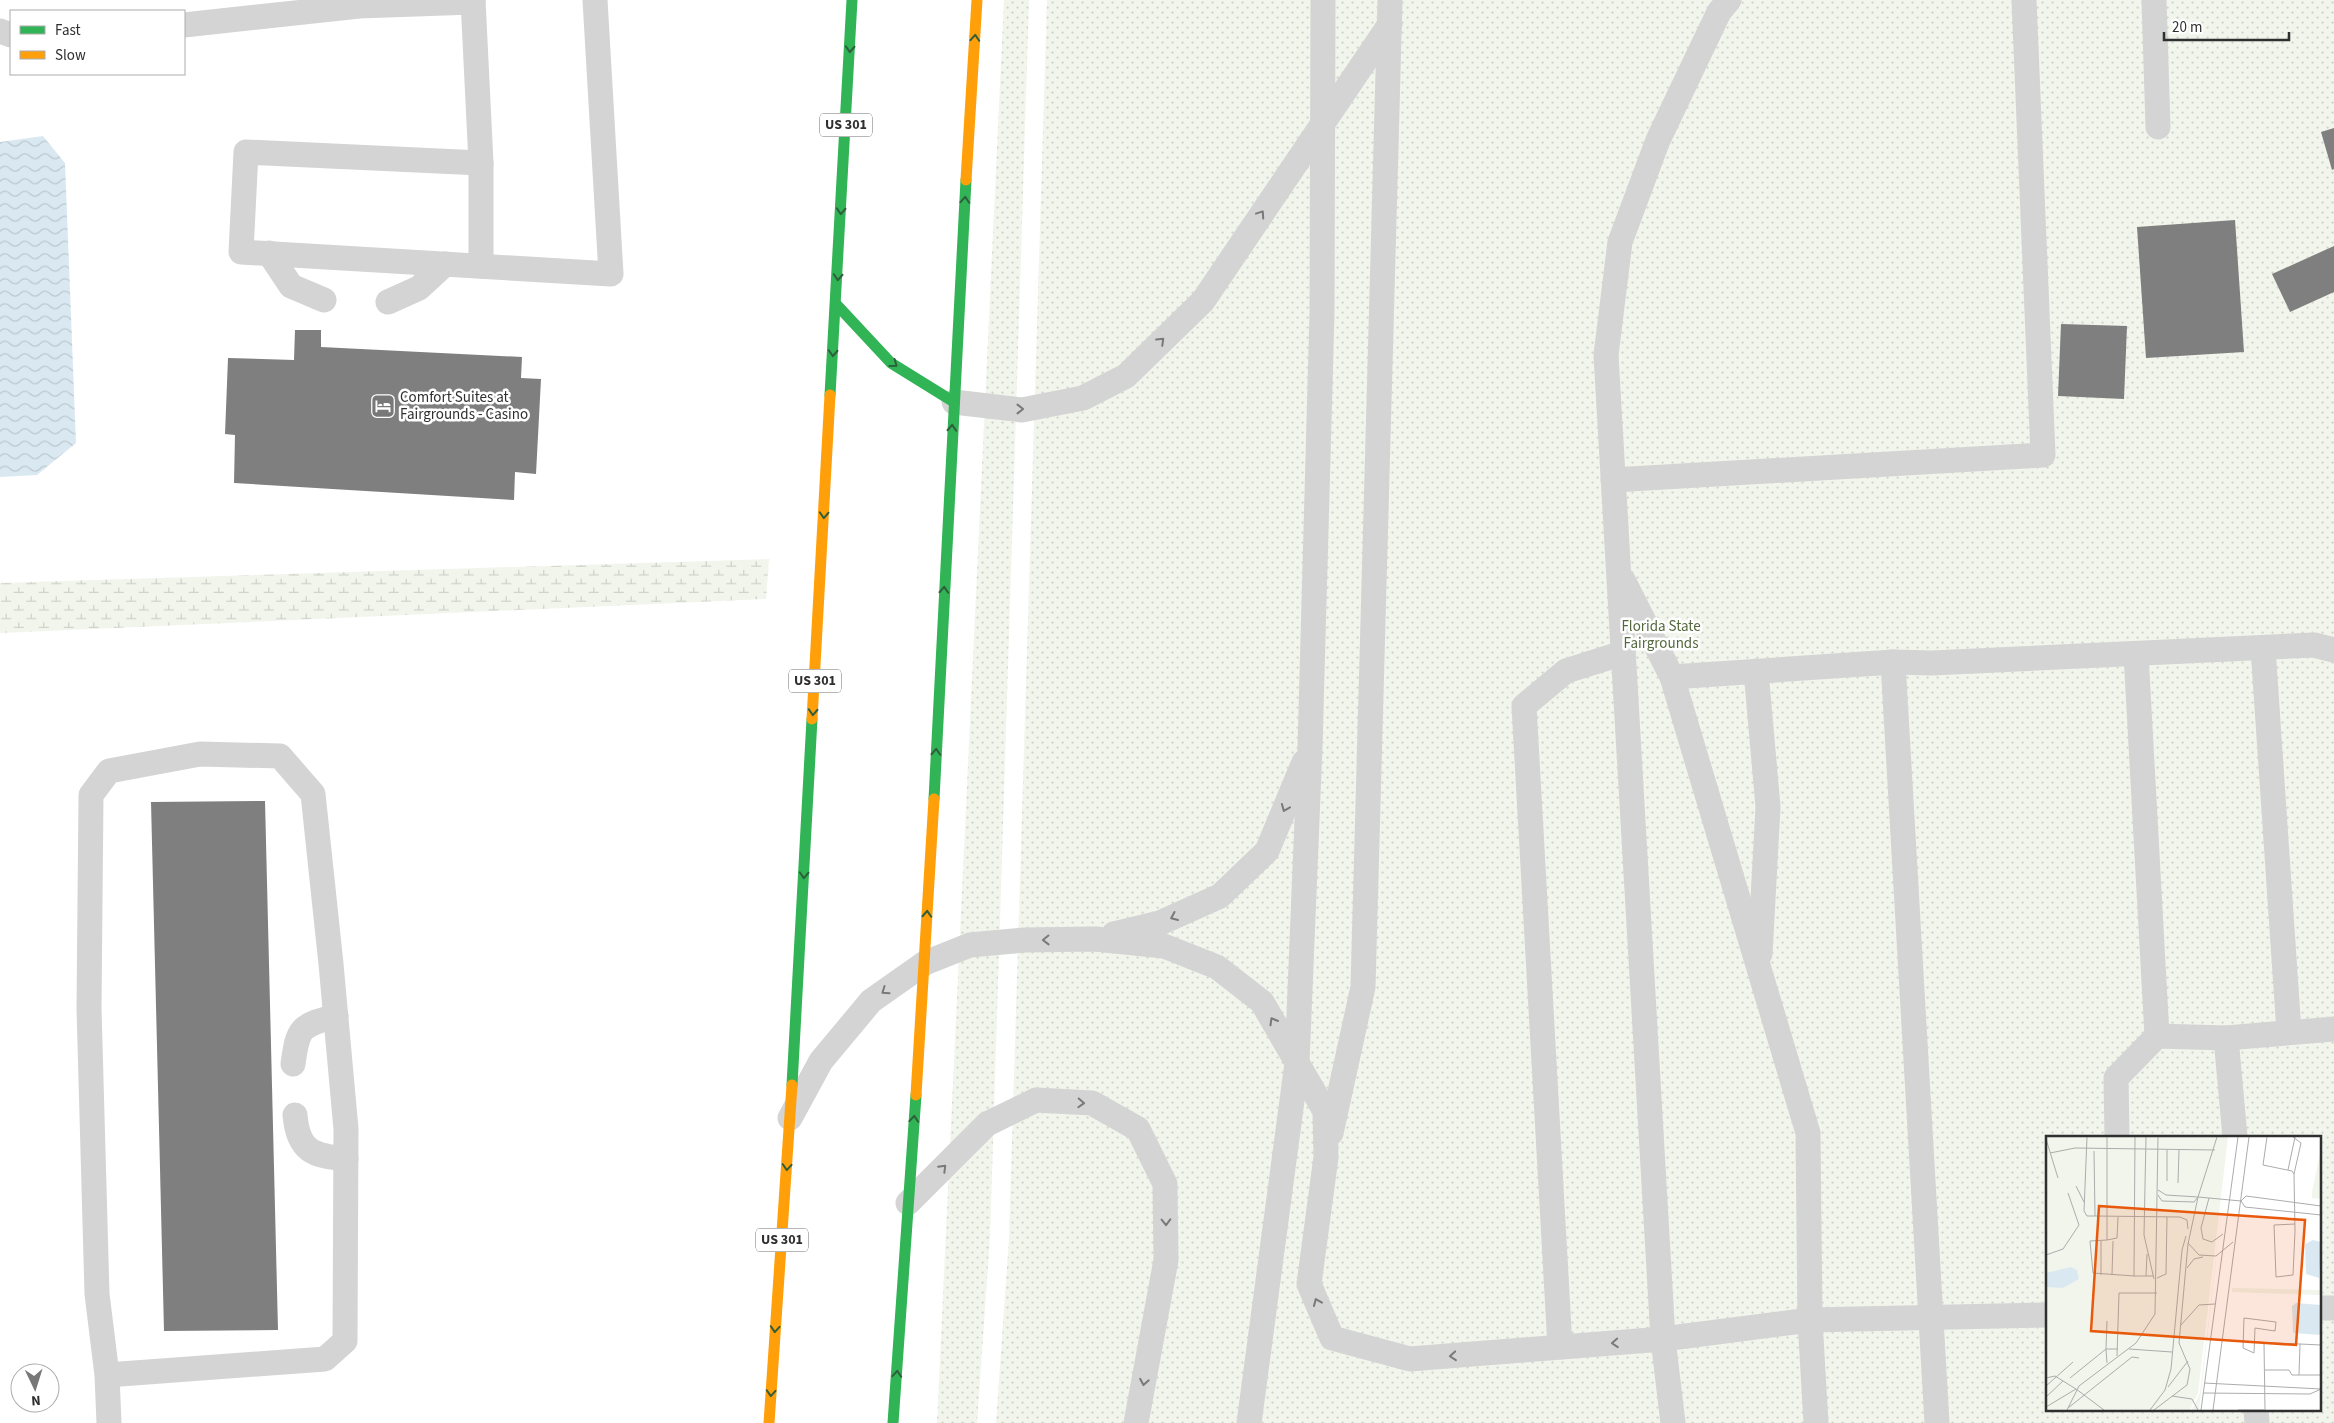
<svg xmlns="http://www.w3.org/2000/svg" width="2334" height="1423" font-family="'Source Sans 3',sans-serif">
<defs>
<pattern id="wetland-marsh" width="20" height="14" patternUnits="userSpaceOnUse" patternTransform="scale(1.25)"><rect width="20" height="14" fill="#f1f5ec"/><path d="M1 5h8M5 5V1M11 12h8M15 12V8" fill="none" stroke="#cfd2cb"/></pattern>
<pattern id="park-dots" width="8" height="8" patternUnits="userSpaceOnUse" patternTransform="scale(1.25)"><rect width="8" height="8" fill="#f1f5ec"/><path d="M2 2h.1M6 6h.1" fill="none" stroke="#cfd2cb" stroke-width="1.8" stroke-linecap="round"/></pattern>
<pattern id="water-waves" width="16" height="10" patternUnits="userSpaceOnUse" patternTransform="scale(1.25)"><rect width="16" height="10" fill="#dae9f1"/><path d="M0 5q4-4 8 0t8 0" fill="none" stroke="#bbc8cf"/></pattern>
</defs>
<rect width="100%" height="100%" fill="#fff"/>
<path fill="url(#wetland-marsh)" d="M769 559 766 599 0 633V583Z"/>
<g fill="url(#park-dots)" fill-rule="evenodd">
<path d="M1004 0H1029L990 1237 977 1423H937Z"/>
<path d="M1047 0H2334V1423H996L1009 1239ZM2048 1137H2320V1409H2048Z"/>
</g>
<path fill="url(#water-waves)" d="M43 136 65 163 76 443 37 475 0 477V142Z"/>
<g fill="#7f7f7f">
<path d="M2334 128V169L2332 170 2321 132Z"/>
<path d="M2235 220 2244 352 2146 358 2137 227Z"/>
<path d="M2334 246V292L2290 312 2272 274Z"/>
<path d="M2061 324 2127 326 2124 399 2058 396Z"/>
<path d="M295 330H321V347L522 357 521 378 541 379 536 474 515 472 514 500 234 483 235 435 225 434 228 358 294 360Z"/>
<path d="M265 801 278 1330 164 1331 151 802Z"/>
</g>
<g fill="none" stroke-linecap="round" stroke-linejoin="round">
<g stroke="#d4d4d4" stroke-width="25">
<path d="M473 0 481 163 246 152 241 252 611 274 595 0"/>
<path d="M2154 0 2158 127"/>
<path d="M184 25 359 6 473 2"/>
<path d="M0 31 11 35"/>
<path d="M481 163V266"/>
<path d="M269 253 291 286 324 300"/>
<path d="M388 302 419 288 445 264"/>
<path d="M954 402 1022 410 1083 398 1126 376 1203 301 1390 24"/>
<path d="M1613 480 2043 455 2024 0"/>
<path d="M1623 580 1672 677 1808 1133 1810 1320 1816 1423"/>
<path d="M2263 648 2289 1032"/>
<path d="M2136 654 2157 1036"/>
<path d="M1893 662 1932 663 2314 645 2334 650"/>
<path d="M1756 671 1768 807 1760 954"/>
<path d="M1672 677 1893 662 1937 1423"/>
<path d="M1114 934 1160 923 1220 896 1267 851 1304 762"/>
<path d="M2226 1038 2334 1029"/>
<path d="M293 1064C298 1027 300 1026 336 1016"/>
<path d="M295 1115C298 1151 313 1156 346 1159"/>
<path d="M790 1118 821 1061 871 1001 925 963 970 945 1025 940 1095 939 1164 946 1217 967 1262 1002 1325 1111 1326 1157 1309 1284 1332 1338 1410 1359 1663 1339 1810 1320 2048 1315"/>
<path d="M1331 1133 1363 987 1390 0"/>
<path d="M2117 1137 2116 1078 2157 1036 2226 1038 2235 1137"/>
<path d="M908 1203 987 1124 1036 1100 1092 1103 1138 1129 1165 1184 1166 1260 1136 1423"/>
<path d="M2320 1308H2334"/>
<path d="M1560 1347 1524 706 1566 671 1623 653"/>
<path d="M107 1375 325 1359 345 1341 346 1129 331 964 313 794 280 756 200 754 109 771 91 795 89 1008 97 1294 107 1375 109 1423"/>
<path d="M2256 1409 2257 1423"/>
<path d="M1249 1423 1297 1063 1310 747 1322 313 1323 0"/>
<path d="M1673 1423 1663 1339 1606 355 1620 242 1658 140 1719 12 1729 0"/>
</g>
<g stroke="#30b455" stroke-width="11">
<path d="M836 304 891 363 954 402"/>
<path d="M830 395 852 0"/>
<path d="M934 799 966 180"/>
<path d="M792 1085 812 719"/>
<path d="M893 1423 916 1095"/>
</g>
<g stroke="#ff9f0a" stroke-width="11">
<path d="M966 180 977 0"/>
<path d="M812 719 830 395"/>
<path d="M916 1095 934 799"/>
<path d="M769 1423 792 1085"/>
</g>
</g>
<defs><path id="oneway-chevron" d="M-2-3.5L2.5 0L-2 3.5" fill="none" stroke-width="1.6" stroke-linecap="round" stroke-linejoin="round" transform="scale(1.25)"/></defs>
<g stroke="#2f5e3c">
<use href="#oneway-chevron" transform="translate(975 38) rotate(-86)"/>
<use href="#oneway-chevron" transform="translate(850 49) rotate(93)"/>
<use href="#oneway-chevron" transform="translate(965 200) rotate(-86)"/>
<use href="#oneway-chevron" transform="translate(841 211) rotate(93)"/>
<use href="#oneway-chevron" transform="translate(838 277) rotate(93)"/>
<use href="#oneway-chevron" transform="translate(833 353) rotate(93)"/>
<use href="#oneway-chevron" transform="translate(894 364) rotate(36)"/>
<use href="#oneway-chevron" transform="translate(952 428) rotate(-87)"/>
<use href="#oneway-chevron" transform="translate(824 515) rotate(93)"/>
<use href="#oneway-chevron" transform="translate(944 590) rotate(-87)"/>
<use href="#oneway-chevron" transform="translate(813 712) rotate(93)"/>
<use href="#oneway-chevron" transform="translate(936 752) rotate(-87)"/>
<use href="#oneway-chevron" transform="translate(804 875) rotate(93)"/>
<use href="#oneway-chevron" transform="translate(927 914) rotate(-87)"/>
<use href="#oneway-chevron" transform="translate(914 1119) rotate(-86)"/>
<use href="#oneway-chevron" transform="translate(787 1167) rotate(94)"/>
<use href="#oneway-chevron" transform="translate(775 1329) rotate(94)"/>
<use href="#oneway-chevron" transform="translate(897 1374) rotate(-86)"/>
<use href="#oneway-chevron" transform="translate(771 1393) rotate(94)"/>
</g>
<g stroke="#797979">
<use href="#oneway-chevron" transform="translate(1261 214) rotate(-56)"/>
<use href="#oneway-chevron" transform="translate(1161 341) rotate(-44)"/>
<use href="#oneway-chevron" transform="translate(1020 409)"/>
<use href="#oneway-chevron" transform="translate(1285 808) rotate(112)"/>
<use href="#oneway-chevron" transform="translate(1174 917) rotate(156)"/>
<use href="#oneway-chevron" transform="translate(1046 940) rotate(179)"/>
<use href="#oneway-chevron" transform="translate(885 991) rotate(145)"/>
<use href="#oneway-chevron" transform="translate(1273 1021) rotate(-120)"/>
<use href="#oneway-chevron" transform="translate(1081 1103) rotate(3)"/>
<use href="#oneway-chevron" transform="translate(943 1168) rotate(-45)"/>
<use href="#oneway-chevron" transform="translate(1166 1222) rotate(89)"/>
<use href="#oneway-chevron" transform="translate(1317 1302) rotate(-113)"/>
<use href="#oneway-chevron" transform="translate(1615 1343) rotate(176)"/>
<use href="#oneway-chevron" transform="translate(1453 1356) rotate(175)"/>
<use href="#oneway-chevron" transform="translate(1144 1382) rotate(100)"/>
</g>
<defs>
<g id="hotel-square" transform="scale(1.25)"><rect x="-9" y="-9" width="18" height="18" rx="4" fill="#787878" stroke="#fff"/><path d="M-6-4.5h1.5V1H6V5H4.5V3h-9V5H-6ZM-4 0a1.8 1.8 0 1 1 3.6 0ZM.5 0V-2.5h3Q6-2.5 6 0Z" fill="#fff"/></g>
</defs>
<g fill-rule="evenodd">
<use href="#hotel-square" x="383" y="406"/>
</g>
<g text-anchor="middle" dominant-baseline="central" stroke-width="5" stroke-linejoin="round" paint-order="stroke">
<g fill="#fff" stroke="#6d6d6d" stroke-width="1">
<rect x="820" y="113.5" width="52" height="23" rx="4"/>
<rect x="789" y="669.5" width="52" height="23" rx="4"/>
<rect x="756" y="1228.5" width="52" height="23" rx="4"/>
</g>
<g font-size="14" font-weight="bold" fill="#2f2f2f">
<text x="846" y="125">US 301</text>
<text x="815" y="681">US 301</text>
<text x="782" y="1240">US 301</text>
</g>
<g font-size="15" fill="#2f2f2f" stroke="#fff" text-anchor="start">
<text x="400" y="397">Comfort Suites at<tspan x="400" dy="17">Fairgrounds - Casino</tspan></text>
</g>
<g font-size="15" fill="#54693e" stroke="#fff">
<text x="1661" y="626">Florida State<tspan x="1661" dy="17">Fairgrounds</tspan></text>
</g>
</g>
<g transform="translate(2046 1136)">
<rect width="275" height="275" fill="#fff"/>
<path d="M275 13V63L266 62V56ZM186 152 275 154V159L186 156Z" fill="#f1f5ec"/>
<path d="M0 1H182L152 257 144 274H0ZM184 1 153 274H146L154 257Z" fill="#f1f5ec"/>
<path d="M267 104 275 106 273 142 260 138 259 108ZM25 131 31 134 33 143 17 152 0 151V137ZM250 167 275 169V199L247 197 246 170Z" fill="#dae9f1"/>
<path fill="none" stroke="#acacac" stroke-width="1" d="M41 1 38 75 41 80H49M61 1V104L71 102 72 81M89 1 88 140H107M100 1 98 99 108 143M221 1 217 29 246 35 248 38 249 95 247 139 230 141 228 89 249 88M247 1 255 7 248 38M0 3 12 42M121 14V45M48 15 49 80 134 81 141 84 142 93M4 17 29 12 169 14M242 34 249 1M132 47 133 14M30 50 38 66M112 54 120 59 152 61M112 59 116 65 148 66 152 61 163 62 195 65 199 71 275 79M163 62 155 92 157 103 166 106 177 98M195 65 200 60 275 70M61 104 44 105 47 137 88 140M55 105V139M142 107 153 119 170 120 187 106M0 119 17 113 33 89 22 57M141 132 148 123 157 121M66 139 67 105M100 140 101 118M111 142 120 138 121 81M198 182 230 186 229 195 209 192 208 217 197 212ZM61 185 60 213H72M135 189 153 169 169 168M208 206 254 208 253 239H246L243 234H219M218 207 219 274M254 208 275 209M83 213 126 216M71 220 73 157H111M253 239H275M0 242 9 240 30 253 0 271M24 242 60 213 61 227M158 247 275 253M0 250 27 226M122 251 142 225M30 253 58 274M157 257 264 258 275 253M126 260 146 263 152 274M0 261 17 245M22 272 86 221 93 222M21 274 33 250 90 207 109 178 112 1M104 274 119 254 125 233 136 114 140 100M108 274 141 249 144 233 133 207 142 108 152 61 171 1M155 274 192 1M167 274 203 1M192 274H218"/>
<path fill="#e8590c" fill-opacity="0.15" stroke="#e8590c" stroke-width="2.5" d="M53 70 259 84 250 209 45 195Z"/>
<rect width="275" height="275" fill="none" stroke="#2f2f2f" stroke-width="2.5"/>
</g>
<rect x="10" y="10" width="175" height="65" fill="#ffffff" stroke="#acacac"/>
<rect x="20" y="26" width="25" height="8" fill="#30b455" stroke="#acacac"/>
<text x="55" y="35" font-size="15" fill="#2f2f2f">Fast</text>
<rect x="20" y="51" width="25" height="8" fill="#ff9f0a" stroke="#acacac"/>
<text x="55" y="60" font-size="15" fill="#2f2f2f">Slow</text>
<g transform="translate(35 1388) rotate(176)"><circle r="24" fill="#ffffff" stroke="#acacac"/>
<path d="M0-4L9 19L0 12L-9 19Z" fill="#787878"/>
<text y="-8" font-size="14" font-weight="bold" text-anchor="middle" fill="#2f2f2f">N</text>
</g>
<path d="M2164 32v8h125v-8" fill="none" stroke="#2f2f2f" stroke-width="2.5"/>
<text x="2172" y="32" font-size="15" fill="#2f2f2f" stroke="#ffffff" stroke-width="4" paint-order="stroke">20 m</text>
</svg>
